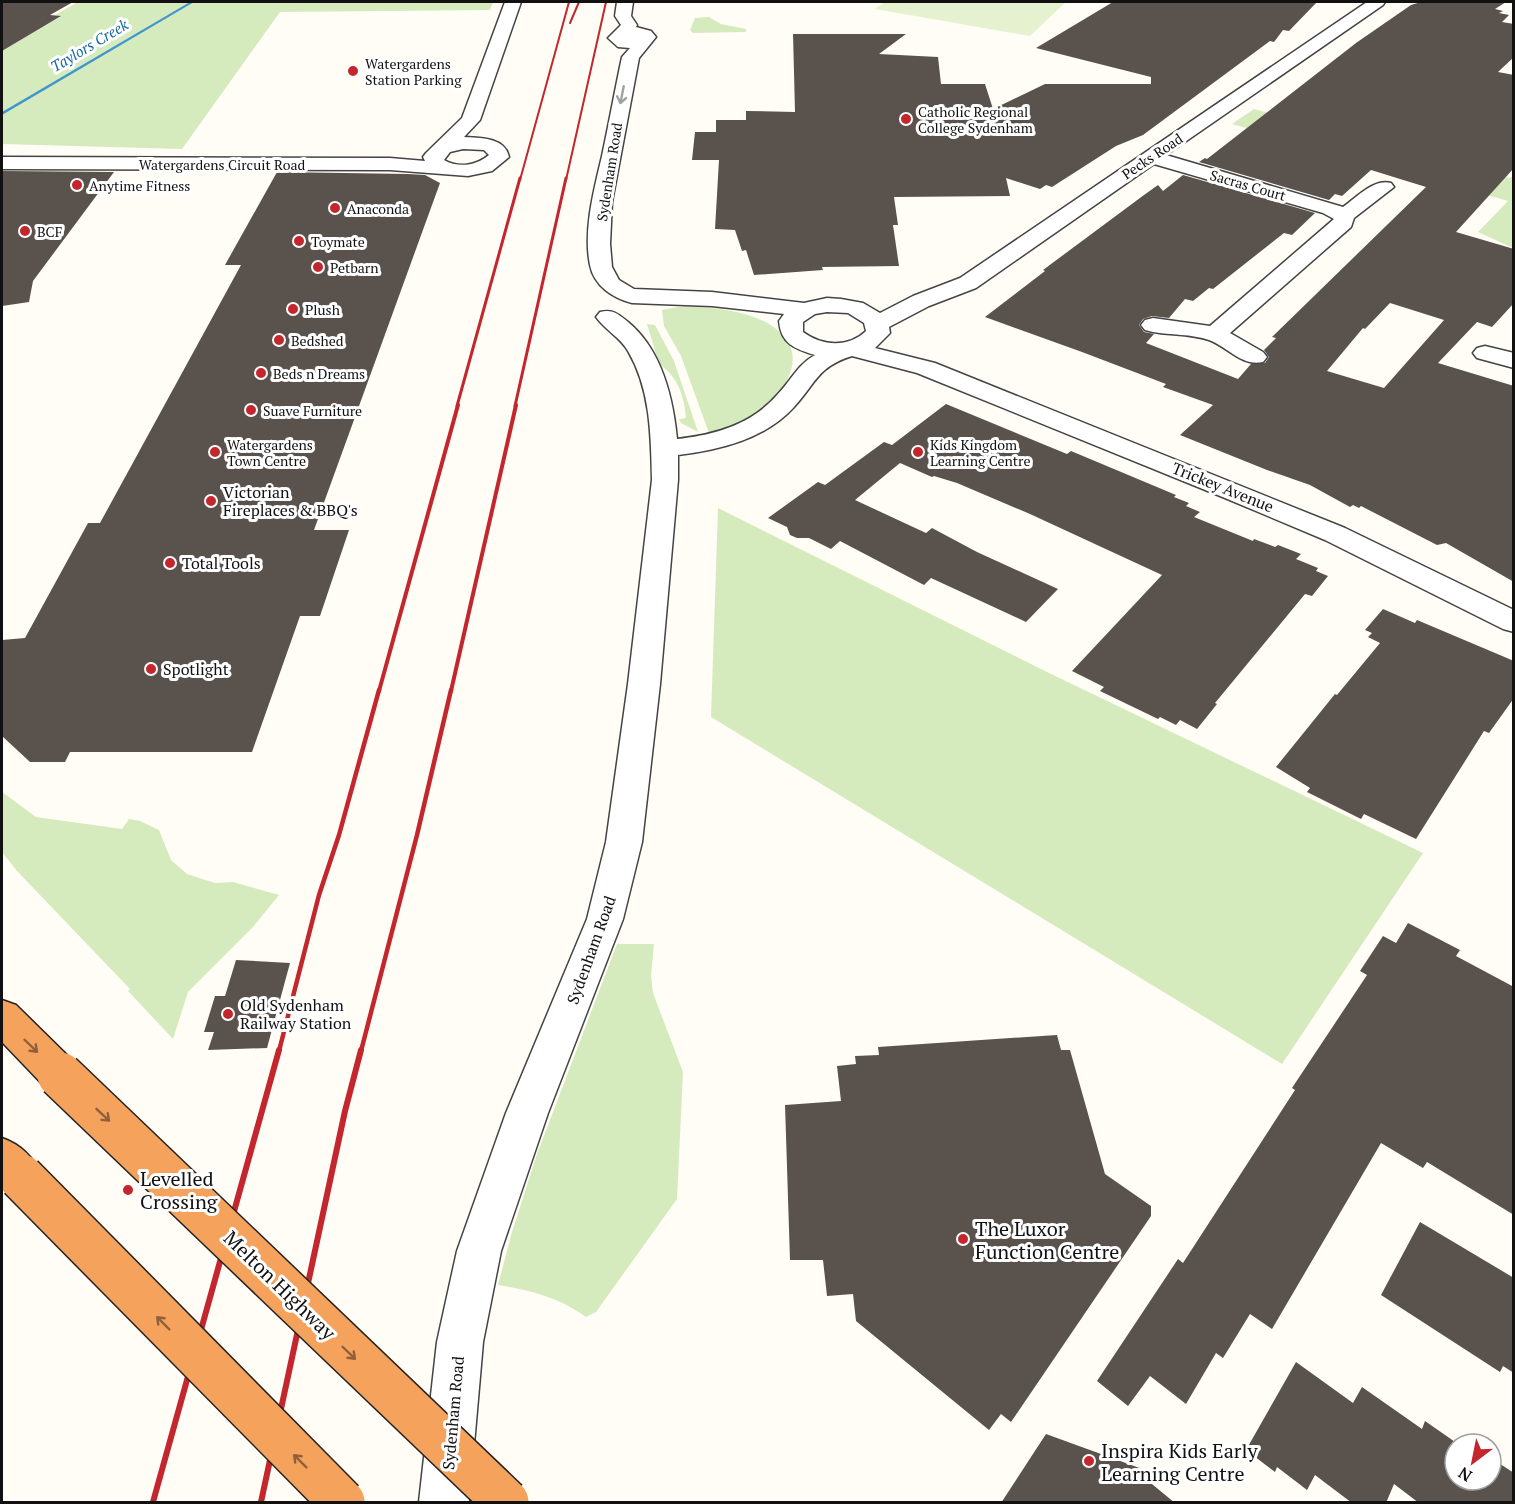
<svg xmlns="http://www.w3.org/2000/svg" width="1515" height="1504" font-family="'PT Serif',serif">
<rect width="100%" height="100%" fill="#fffdf5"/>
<g fill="#d5ebbd">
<path d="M78 2H493L490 10 280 12 182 149 2 144V51L60 17 55 15Z"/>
<path d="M709 17 721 24 746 29V32L693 33 690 30 695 18Z"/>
<path d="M1254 109 1510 178 1513 176V248L1478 232 1508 201 1232 124Z"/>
<path d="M678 307C710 305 774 311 790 346 802 372 772 405 752 418 739 426 723 430 709 433L681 356 664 326 662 310Z"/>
<path d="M647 324 655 325 674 361 698 432 681 423 679 419 686 418C684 395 678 377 659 364Z"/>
<path d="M718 508 1047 672 1423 853 1282 1064 711 717Z"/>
<path d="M2 792 36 817 122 829 129 819 140 821 159 830 171 860 187 874 215 883 233 882 279 895 253 927 188 992 173 1039 128 991 130 989 17 871 2 852Z"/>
<path d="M617 944H654L651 975 653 993 683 1072 677 1199 596 1312 586 1317C558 1297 532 1291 498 1285L512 1232 537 1154Z"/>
</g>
<path fill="#e6f2cf" d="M885 2H1066L1030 36 875 9Z"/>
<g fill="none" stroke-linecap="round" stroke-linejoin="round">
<path fill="#3f96cf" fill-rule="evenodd" d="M190 2H194L2 115V112Z"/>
</g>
<g fill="#5a524d" fill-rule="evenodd">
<path d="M2 2H73L50 15 61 16 2 51Z"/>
<path d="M1113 2H1317L1289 31 1283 30 1274 42 1270 41 1143 135 1116 146 1052 187 1046 185 1040 189 1006 178 1010 196 894 197 898 225H893L899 266 822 267 823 270 754 275 746 250 742 251 735 230 715 229 719 160H692L695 132H716V120H746V111L795 112 793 34H906L879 54 938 57 941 84H985L993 109 1045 84H1151V77L1036 48Z"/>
<path d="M1421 2H1506L1495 9 1503 11 1499 13 1509 15 1502 22 1514 24V57L1498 72 1514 75V168L1456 232 1514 249V303L1492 327 1477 322 1438 363 1514 386V582L1446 543 1437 545 1361 506 1359 508 1353 505 1350 507 1310 485 1267 470 1180 435 1213 405 1163 387 1166 384 1082 352 985 317 1045 271 1043 270 1144 195 1158 185 1163 191 1183 175 1315 213 1292 235 1284 233 1213 289 1209 288 1193 301 1185 299 1169 318 1152 316 1143 319 1139 325 1144 332 1154 334 1146 343 1238 379 1251 364 1265 363 1269 357 1264 350 1276 338 1272 337 1426 187 1371 170 1342 196 1335 194 1329 200 1199 162 1205 158 1207 159 1356 43 1411 5ZM1390 303 1444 320 1384 388 1327 371 1363 328 1365 329Z"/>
<path d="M2 171 114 172 33 281 29 302 2 306Z"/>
<path d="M277 172 408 174 425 175 440 183 314 530H349L320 616H300L252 752H70L65 762H30L2 736V640L25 638 88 523H100L241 265H225Z"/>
<path d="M946 404 1067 454 1071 451 1176 495 1174 497 1189 503 1186 506 1200 512 1194 517 1253 541 1254 539 1275 547 1278 545 1301 554 1296 559 1318 568 1316 571 1328 576 1312 596 1305 594 1215 703 1217 704 1197 729 1180 720 1176 725 1160 717 1158 719 1100 691 1104 687 1072 671 1162 575 1030 514 957 483 934 476 932 477 900 463 855 500 926 533 932 528 977 552 1058 589 1026 622 931 578 924 585 840 541 831 549 809 538H797L790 535 787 527 768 518 818 482 825 485 884 442 892 445Z"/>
<path d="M1383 609 1415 623 1417 620 1514 661V698L1489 733 1484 731 1416 839 1364 814 1361 819 1307 792 1310 788 1276 767 1335 694 1337 695 1380 643 1368 637 1372 633 1365 630Z"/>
<path d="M1408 923 1460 950 1456 956 1514 987V1215L1427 1162 1423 1168 1381 1143 1272 1329 1250 1314 1223 1358 1216 1353 1186 1404 1150 1376 1128 1406 1097 1381 1178 1259 1183 1263 1295 1090 1292 1088 1367 975 1360 971 1383 936 1396 943Z"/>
<path d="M236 960 290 963 267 1048 208 1050 214 1032H204L215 996H225Z"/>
<path d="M1057 1035 1061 1050H1070L1105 1174 1151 1206V1216L1011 1422 1001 1414 989 1430 856 1321 853 1294 827 1296 823 1260H790L785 1105 841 1101 837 1066 856 1064 855 1056 879 1055 878 1047Z"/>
<path d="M1420 1222 1514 1278V1373L1503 1366 1500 1372 1381 1295Z"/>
<path d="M1296 1362 1353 1403 1362 1387 1422 1429 1425 1421 1458 1444H1455V1480H1491V1458L1514 1473V1503H1419L1394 1484 1386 1503H1352L1315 1475 1307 1490 1277 1467 1275 1472 1246 1450Z"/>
<path d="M1046 1434 1145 1470 1141 1475 1175 1503H1001Z"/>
</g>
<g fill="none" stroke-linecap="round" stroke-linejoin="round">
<g stroke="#444" stroke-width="3">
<g id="minor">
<path d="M505 2H521L480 120 464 137C480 138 505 137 509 157L492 171 468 176 390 170 2 169V157L390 158 425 161 423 157 426 153 462 118ZM463 149 484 150 489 155C476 166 458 168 444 160L450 152Z"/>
<path d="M617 2H633L631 16 637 25 636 27 651 31 656 37 639 58 612 202 610 244 612 267 619 280 634 289 712 292 804 303 827 298 841 299 863 303 880 313 913 296 960 278 1367 2H1385L1383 5 1166 155 1343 207C1356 198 1374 178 1391 183L1394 187 1354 218 1351 227 1230 333 1263 352 1267 357 1263 362C1242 367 1228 347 1209 340 1192 334 1170 335 1153 332L1145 330 1141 325 1145 320 1153 318 1210 326 1334 219 1323 213 1154 164 976 288 929 306 889 327 890 333 875 348 935 363 1345 528 1514 610V632L1503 629 1325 540 1225 498 917 373 852 356C817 367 816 383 794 407 765 439 720 450 678 455V480L660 684 642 842 623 919 548 1113 501 1251 483 1342 469 1502H419L437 1342 457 1251 506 1113 587 919 606 842 628 684 652 480C651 437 651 390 628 351 620 337 605 330 596 317L600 312C613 309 618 314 628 322 662 350 673 398 677 439 714 435 751 425 777 395 791 381 797 365 815 355 795 349 781 344 779 321L784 314 712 306 632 303C613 298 594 286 590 265 583 230 594 190 602 156 609 123 615 90 622 57L630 48 618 47 608 38 621 25 615 16ZM827 312 848 313 864 323 866 331C848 348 822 346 803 332V322L815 314Z"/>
<path d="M1485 346 1514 353V368L1477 358 1473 353 1477 348Z"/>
</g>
</g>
<g stroke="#222" stroke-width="3">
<g id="highway">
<path d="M2 1000 16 1005 74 1062 80 1075 74 1088 60 1093 46 1088 2 1042Z"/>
<path d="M2 1138C22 1145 34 1158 42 1177L36 1191 21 1197 6 1191 2 1186Z"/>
</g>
</g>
<use href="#minor" fill="#fff" fill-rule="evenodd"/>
<use href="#highway" fill="#f5a25d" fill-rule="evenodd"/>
<g stroke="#c4262e" stroke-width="2">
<path d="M570 23 579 2"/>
<path d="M520 180 569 2"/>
<path d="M566 180 606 2"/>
</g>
<g stroke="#c4262e" stroke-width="3">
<path d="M457 406 520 178"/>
<path d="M515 406 566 178"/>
</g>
<g stroke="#c4262e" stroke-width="4">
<path d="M379 691 458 405"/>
<path d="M451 691 516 405"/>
</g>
<g stroke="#c4262e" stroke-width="4.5">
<path d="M279 1051 319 895 339 835 379 690"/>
<path d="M361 1051 417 835 451 690"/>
</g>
<g stroke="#c4262e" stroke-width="6">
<path d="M153 1502 279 1050"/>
<path d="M261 1502 345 1111 361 1050"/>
</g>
<g stroke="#222" stroke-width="48" stroke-linecap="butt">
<g id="highway-bridge">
<path d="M60 1075 506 1502"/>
<path d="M21 1177 342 1502"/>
</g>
</g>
<use href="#highway-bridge" stroke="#f5a25d" stroke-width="45"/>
</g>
<defs><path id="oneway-shaft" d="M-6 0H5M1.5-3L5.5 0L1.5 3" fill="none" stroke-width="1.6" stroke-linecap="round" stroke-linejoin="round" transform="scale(1.5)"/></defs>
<use stroke="#a0a0a0" href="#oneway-shaft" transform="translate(622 95) rotate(101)"/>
<g stroke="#8e613b">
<use href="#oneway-shaft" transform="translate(31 1046) rotate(44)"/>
<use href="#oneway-shaft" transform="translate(103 1115) rotate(43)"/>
<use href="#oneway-shaft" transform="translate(163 1323) rotate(-135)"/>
<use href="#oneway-shaft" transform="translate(349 1353) rotate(44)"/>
<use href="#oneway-shaft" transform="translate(300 1461) rotate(-135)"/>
</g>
<g fill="#c4262e" stroke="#fff" stroke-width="2">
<circle cx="353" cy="71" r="6"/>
<circle cx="906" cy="119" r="6"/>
<circle cx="77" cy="185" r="6"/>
<circle cx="335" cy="208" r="6"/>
<circle cx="25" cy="231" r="6"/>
<circle cx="299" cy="241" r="6"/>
<circle cx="318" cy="267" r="6"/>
<circle cx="293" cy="309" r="6"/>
<circle cx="279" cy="340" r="6"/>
<circle cx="261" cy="373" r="6"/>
<circle cx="251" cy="410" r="6"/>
<circle cx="215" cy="452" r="6"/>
<circle cx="918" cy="452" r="6"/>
<circle cx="211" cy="501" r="6"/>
<circle cx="170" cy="563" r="6"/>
<circle cx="151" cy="669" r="6"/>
<circle cx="228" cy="1014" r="6"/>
<circle cx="128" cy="1190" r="6"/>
<circle cx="963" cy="1239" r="6"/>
<circle cx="1089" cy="1461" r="6"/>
</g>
<g text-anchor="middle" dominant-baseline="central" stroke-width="6" stroke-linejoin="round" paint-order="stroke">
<g font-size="14" fill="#111" stroke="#fff" text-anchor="start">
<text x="365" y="63">Watergardens<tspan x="365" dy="16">Station Parking</tspan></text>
<text x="918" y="111">Catholic Regional<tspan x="918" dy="16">College Sydenham</tspan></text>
<text x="89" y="185">Anytime Fitness</text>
<text x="347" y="208">Anaconda</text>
<text x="37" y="231">BCF</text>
<text x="311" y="241">Toymate</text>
<text x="330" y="267">Petbarn</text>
<text x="305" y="309">Plush</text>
<text x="291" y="340">Bedshed</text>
<text x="273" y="373">Beds n Dreams</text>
<text x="263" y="410">Suave Furniture</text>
<text x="227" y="444">Watergardens<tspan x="227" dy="16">Town Centre</tspan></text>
<text x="930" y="444">Kids Kingdom<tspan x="930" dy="16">Learning Centre</tspan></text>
</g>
<g font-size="14" fill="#111" stroke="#fff">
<text transform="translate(1152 156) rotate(-34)">Pecks Road</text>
<text x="222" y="164">Watergardens Circuit Road</text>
<text transform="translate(609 172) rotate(-81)">Sydenham Road</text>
<text transform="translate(1248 185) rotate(16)">Sacras Court</text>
</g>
<g font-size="15" font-style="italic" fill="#1768a6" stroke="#fff">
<text transform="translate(89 45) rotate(-31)">Taylors Creek</text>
</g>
<g font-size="16" fill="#111" stroke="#fff">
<text transform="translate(1223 487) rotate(22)">Trickey Avenue</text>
<text transform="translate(591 950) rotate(-70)">Sydenham Road</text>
<text transform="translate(453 1413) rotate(-85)">Sydenham Road</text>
</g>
<g font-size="16" fill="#111" stroke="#fff" text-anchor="start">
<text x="223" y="492">Victorian<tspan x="223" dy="18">Fireplaces &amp; BBQ's</tspan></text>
<text x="182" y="563">Total Tools</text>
<text x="163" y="669">Spotlight</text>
<text x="240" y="1005">Old Sydenham<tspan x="240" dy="18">Railway Station</tspan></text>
</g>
<g font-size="20" fill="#111" stroke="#fff" text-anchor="start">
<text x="140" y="1178">Levelled<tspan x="140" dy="23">Crossing</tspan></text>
<text x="975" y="1228">The Luxor<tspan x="975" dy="23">Function Centre</tspan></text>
<text x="1101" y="1450">Inspira Kids Early<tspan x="1101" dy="23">Learning Centre</tspan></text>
</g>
<g font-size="20" fill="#111" stroke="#fff">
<text transform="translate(280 1285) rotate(44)">Melton Highway</text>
</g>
</g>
<rect width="1515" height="1504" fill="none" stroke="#111111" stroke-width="6"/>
<g transform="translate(1473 1462) rotate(212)"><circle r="28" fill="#ffffff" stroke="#a0a0a0" stroke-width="1.5"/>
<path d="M0-4.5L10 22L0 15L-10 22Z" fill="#c4262e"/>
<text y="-9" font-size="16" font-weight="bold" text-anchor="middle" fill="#111111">N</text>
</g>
</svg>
